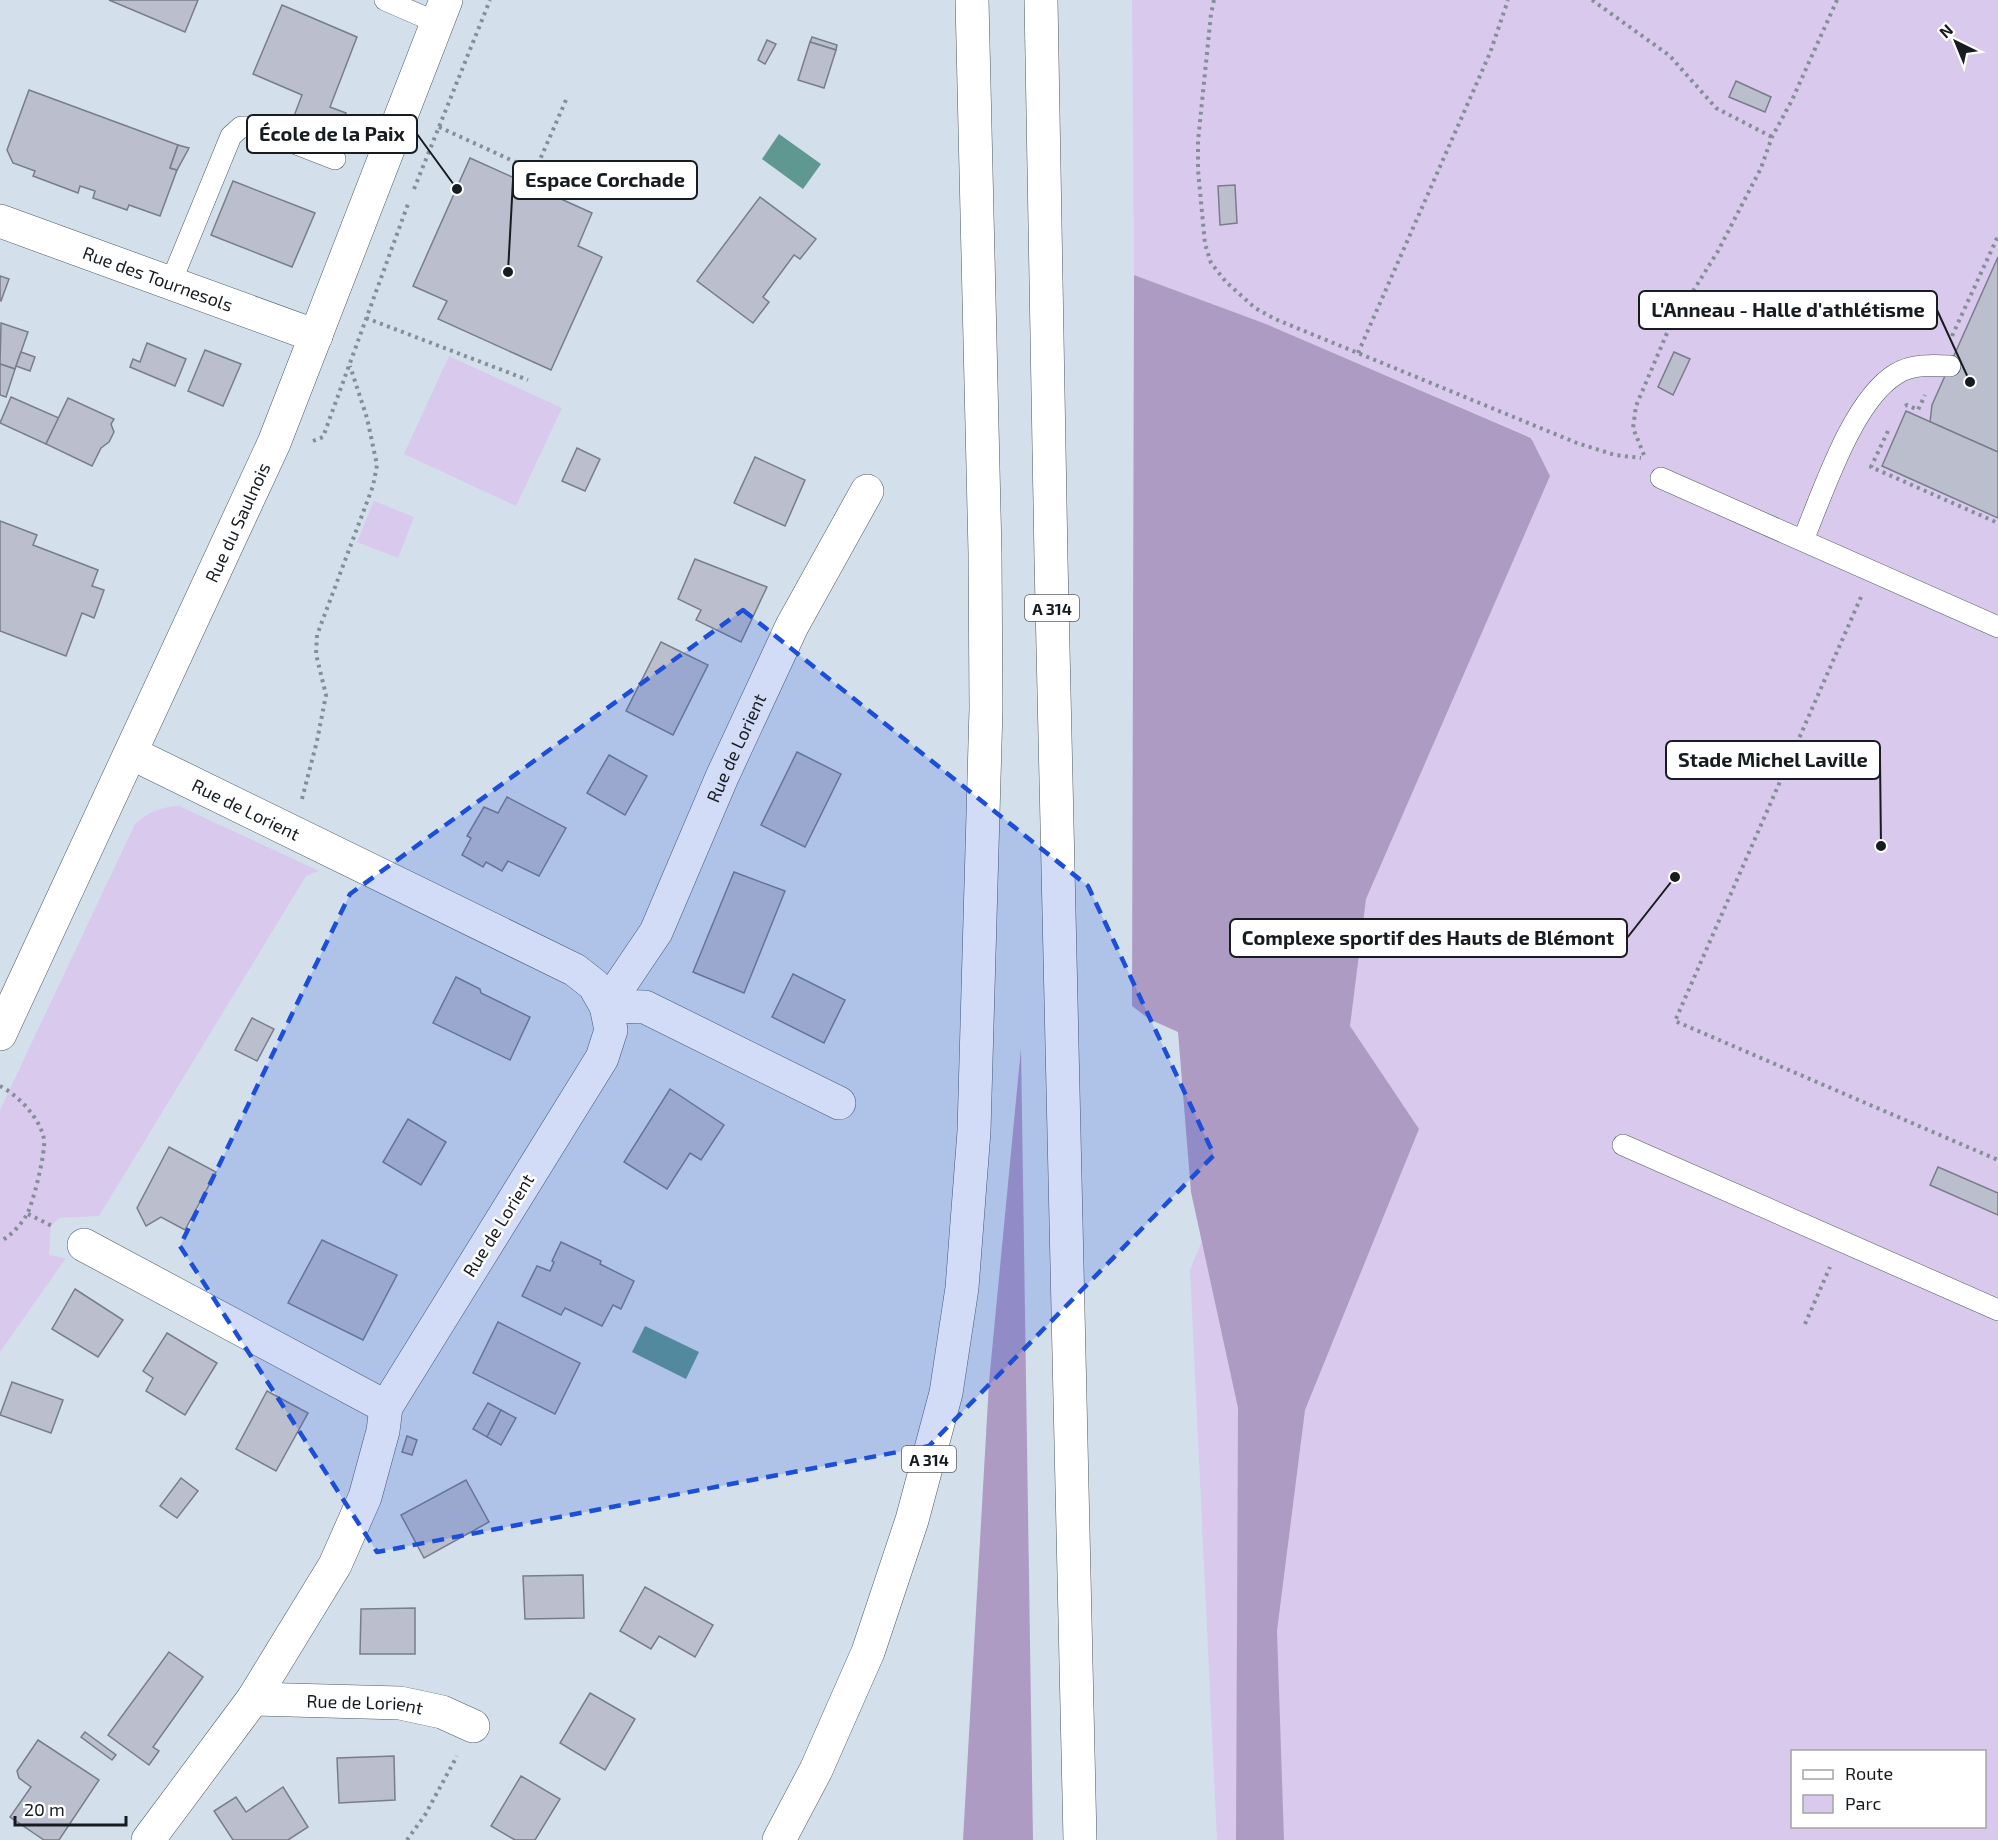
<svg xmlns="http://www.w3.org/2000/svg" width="1998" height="1840" font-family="'Exo 2',sans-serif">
<rect width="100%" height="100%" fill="#d3e0ec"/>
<g fill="#d9c9ec" fill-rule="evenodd">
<path d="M1132 0H1998V1840H1217L1190 1270 1533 438 1266 324 1134 275ZM1792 1752H1984V1826H1792Z"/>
<path d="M449 356 562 408 516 506 404 454Z"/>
<path d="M374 501 414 517 398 558 357 542Z"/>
<path d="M179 806 319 871 306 876 99 1216 59 1218 51 1226 49 1255 66 1258 0 1352V1110L135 824C148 812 161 807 179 806Z"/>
</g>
<g fill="#ae9bc4">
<path d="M1134 275 1266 324 1531 438 1550 476 1366 899 1350 1026 1419 1129 1305 1410 1277 1631 1284 1840H1236L1238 1408 1191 1192 1178 1032 1149 1019 1132 1006Z"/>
<path d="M1021 1048 1033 1840H963L989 1382Z"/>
</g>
<g fill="#5f9890">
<path d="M779 134 821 164 803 189 762 159Z"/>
<path d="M645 1326 699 1352 686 1379 632 1352Z"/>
</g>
<g fill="#babecd" stroke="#797d8b" stroke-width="1.5">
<path d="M109 0H198L185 32Z"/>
<path d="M282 5 357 37 330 107 346 113 334 141 291 124 302 95 253 74Z"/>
<path d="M812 37 837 45 836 50 810 42Z"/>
<path d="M767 40 776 44 765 64 758 60Z"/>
<path d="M810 42 836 50 824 88 798 80Z"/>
<path d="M1736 81 1771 97 1765 112 1729 97Z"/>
<path d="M29 90 178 145 170 168 177 170 160 216 129 205 127 210 93 198 95 191 80 186 78 193 33 176 35 171 13 163 7 150Z"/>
<path d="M178 145 189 148 177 170 170 168Z"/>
<path d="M470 158 592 213 578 246 602 257 551 370 438 319 447 301 413 286Z"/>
<path d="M233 181 315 213 292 267 211 235Z"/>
<path d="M1235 185 1237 223 1220 225 1218 186Z"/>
<path d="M760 197 816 239 800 259 794 255 763 297 769 302 753 323 697 281Z"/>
<path d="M1998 257V452L1930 422 1932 405Z"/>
<path d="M0 276 9 279 1 301 0 300Z"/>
<path d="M1 323 28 332 15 369 0 364Z"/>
<path d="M147 343 186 359 175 386 130 367 133 359 140 362Z"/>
<path d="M205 350 241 364 223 406 188 391Z"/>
<path d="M21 352 35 357 30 371 16 366Z"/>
<path d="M1674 352 1690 359 1673 395 1658 387Z"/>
<path d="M0 364 15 369 6 397 0 395Z"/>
<path d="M11 397 59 418 46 444 0 423Z"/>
<path d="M68 398 114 419 111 424 114 432 109 442 101 448 92 466 46 444Z"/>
<path d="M1906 411 1998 452V518L1882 466Z"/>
<path d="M577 448 600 459 585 491 562 481Z"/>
<path d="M755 457 805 480 785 526 734 503Z"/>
<path d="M0 521 37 535 33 545 98 570 92 586 104 590 94 618 82 613 66 656 0 631Z"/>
<path d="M695 559 767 587 741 642 696 620 701 610 678 599Z"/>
<path d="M661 642 708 665 673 735 626 711Z"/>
<path d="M797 752 841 774 805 847 761 825Z"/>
<path d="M609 755 647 776 625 815 587 793Z"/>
<path d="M507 797 566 828 539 876 508 861 502 871 486 862 483 867 462 855 471 838 467 836 484 807 498 813Z"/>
<path d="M734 872 785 891 744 993 693 972Z"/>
<path d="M793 974 845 1000 824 1043 772 1017Z"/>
<path d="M456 977 480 989 481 993 530 1017 510 1060 433 1023Z"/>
<path d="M252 1018 274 1029 257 1061 235 1050Z"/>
<path d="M670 1089 724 1125 701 1160 690 1153 667 1189 624 1162Z"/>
<path d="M408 1119 446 1142 421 1185 383 1162Z"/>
<path d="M169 1147 216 1172 185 1230 161 1217 146 1226 137 1208Z"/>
<path d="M1938 1167 1998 1193V1215L1930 1185Z"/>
<path d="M322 1240 397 1275 363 1340 288 1303Z"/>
<path d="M561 1242 601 1261 600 1264 634 1281 621 1309 613 1305 602 1326 565 1308 561 1315 522 1296 537 1266 550 1271 554 1262 552 1261Z"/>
<path d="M75 1289 123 1320 98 1357 52 1329Z"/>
<path d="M498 1322 580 1363 555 1414 473 1373Z"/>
<path d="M167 1333 217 1363 185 1415 146 1391 153 1378 143 1371Z"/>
<path d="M12 1382 63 1400 51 1433 0 1415Z"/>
<path d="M267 1391 308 1413 276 1471 236 1449Z"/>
<path d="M488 1403 501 1410 487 1437 473 1429Z"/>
<path d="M501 1410 516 1418 501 1445 487 1437Z"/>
<path d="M407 1436 417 1440 412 1455 402 1452Z"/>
<path d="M181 1478 198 1491 177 1518 160 1506Z"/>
<path d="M466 1480 489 1522 424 1558 401 1515Z"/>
<path d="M583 1575 584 1618 525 1619 523 1576Z"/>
<path d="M645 1587 713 1625 695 1657 659 1636 651 1649 620 1631Z"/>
<path d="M415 1608V1654H360L361 1609Z"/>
<path d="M169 1652 203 1677 153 1747 159 1751 149 1765 108 1735Z"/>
<path d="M590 1693 635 1719 605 1770 560 1743Z"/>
<path d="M85 1732 116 1755 112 1760 81 1737Z"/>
<path d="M38 1740 99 1780 59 1840H44L10 1817 31 1787 19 1778 17 1771Z"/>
<path d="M394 1756 395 1800 339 1803 337 1758Z"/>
<path d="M521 1776 560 1799 535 1840H515L491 1826Z"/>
<path d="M283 1787 308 1827 288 1840H233L214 1811 236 1797 246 1812Z"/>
</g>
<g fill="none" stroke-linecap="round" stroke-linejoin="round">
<g stroke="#4d5963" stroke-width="22">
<g id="lane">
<path d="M385 0 438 23"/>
<path d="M171 282 231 136 241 127H253L335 159"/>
<path d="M1661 478 1998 627"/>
<path d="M1803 540C1823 493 1852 401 1896 374 1911 364 1933 365 1950 366"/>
<path d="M1623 1145 1998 1310"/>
</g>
</g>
<g stroke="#4d5963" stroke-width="34">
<g id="street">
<path id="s1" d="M0 221 316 336"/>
<path id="s2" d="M131 753 575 970 594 985 606 1006 611 1030 602 1058 386 1407 383 1431 365 1497 335 1565 253 1699 148 1840"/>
<path id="s3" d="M606 1006 656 932 722 777 792 626 867 491"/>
<path d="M606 1006 645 1007 839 1103"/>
<path d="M84 1245 386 1407"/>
<path id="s4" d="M253 1699 400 1703 442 1712 473 1726"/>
</g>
</g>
<g stroke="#4d5963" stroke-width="34">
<g id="secondary">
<path id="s5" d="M0 1034 274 443 446 0"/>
</g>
</g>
<g stroke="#4d5963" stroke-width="34">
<g id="highway">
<path d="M1041 0 1051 559 1080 1840"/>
<path d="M779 1840 816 1770 868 1652 912 1520 946 1393 962 1288 974 1131 986 708 985 553 972 0"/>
</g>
</g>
<g stroke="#848e97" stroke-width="4" stroke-dasharray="3 4.5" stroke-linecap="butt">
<path d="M1214 0 1211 14 1198 141V170L1205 244 1211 263 1226 282 1255 308 1275 319 1577 443 1615 455 1641 458"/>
<path d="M1592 0 1670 56 1716 108 1772 137"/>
<path d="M439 127 535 171 566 100"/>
<path d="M414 189 490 0"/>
<path d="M366 318 528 380"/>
<path d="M1952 336 1998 236"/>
<path d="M1358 353 1490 53 1508 0"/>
<path d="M1905 406 1907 405 1918 410 1925 395"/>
<path d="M1888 431 1871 467 1998 523"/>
<path d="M313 441 323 437 408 204"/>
<path d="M1644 455 1633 428 1636 406 1667 333 1718 251 1761 168 1772 137 1792 100 1837 0"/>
<path d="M1861 597 1675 1021 1998 1160"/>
<path d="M302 799 317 741 326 695 316 654 317 635 373 486 377 465 367 418 350 366"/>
<path d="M0 1086C18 1095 40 1118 44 1139 46 1151 33 1205 26 1216 19 1227 11 1235 0 1242"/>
<path d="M28 1214 54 1227"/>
<path d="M1805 1324 1830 1267"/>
<path d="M407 1840 425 1815 457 1756"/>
</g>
<use href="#lane" stroke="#fff" stroke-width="21"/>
<use href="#street" stroke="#fff" stroke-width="33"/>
<use href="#secondary" stroke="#fff" stroke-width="33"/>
<use href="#highway" stroke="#fff" stroke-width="33"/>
</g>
<path fill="#1d4ed8" fill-opacity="0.2" stroke="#1d4ed8" stroke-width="4.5" stroke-dasharray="12 8" stroke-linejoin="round" d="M743 610 1088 886 1214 1155 929 1446 377 1552 180 1246 350 894Z"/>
<g text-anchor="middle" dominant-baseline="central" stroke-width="5" stroke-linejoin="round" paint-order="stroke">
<g fill="#fff" stroke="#5d6063" stroke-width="1.5">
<rect x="1025" y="595" width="54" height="26" rx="4.5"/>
<rect x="902" y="1446" width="54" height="26" rx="4.5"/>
</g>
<g font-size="16" font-weight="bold" fill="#171c20">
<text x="1052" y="608">A 314</text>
<text x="929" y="1459">A 314</text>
</g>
<g font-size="18" fill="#171c20" stroke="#fff">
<text stroke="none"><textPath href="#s1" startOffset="168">Rue des Tournesols</textPath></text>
<text stroke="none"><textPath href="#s5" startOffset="564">Rue du Saulnois</textPath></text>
<text stroke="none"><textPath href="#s3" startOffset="290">Rue de Lorient</textPath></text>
<text stroke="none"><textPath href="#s2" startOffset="128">Rue de Lorient</textPath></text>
<text transform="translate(498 1225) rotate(-58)">Rue de Lorient</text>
<text stroke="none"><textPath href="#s4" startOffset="112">Rue de Lorient</textPath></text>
</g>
</g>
<path fill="none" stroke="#171c20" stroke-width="2" d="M457 189L417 134M508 272L513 180M1970 382L1937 310M1881 846L1880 760M1675 877L1627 938"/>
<g fill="#171c20" stroke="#fff" stroke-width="2">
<circle cx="457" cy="189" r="6"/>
<circle cx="508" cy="272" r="6"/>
<circle cx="1970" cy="382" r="6"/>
<circle cx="1881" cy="846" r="6"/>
<circle cx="1675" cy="877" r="6"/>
</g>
<g fill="#fff" stroke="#171c20" stroke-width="2">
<rect x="247" y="115" width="170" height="38" rx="6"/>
<rect x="513" y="161" width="184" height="38" rx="6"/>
<rect x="1639" y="291" width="298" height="38" rx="6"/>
<rect x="1666" y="741" width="214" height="38" rx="6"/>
<rect x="1230" y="919" width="397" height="38" rx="6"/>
</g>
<g font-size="20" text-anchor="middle" font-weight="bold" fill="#171c20">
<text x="332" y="141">École de la Paix</text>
<text x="605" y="187">Espace Corchade</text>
<text x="1788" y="317">L'Anneau - Halle d'athlétisme</text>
<text x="1773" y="767">Stade Michel Laville</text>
<text x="1428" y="945">Complexe sportif des Hauts de Blémont</text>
</g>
<rect x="1791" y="1750" width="195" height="78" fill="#ffffff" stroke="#a2a4a6" stroke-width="1.5"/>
<rect x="1803" y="1770" width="30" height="9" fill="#ffffff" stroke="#a2a4a6" stroke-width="1.5"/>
<text x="1845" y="1780" font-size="18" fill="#171c20">Route</text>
<rect x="1803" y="1795" width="30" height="18" fill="#d9c9ec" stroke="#a2a4a6" stroke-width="1.5"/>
<text x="1845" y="1810" font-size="18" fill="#171c20">Parc</text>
<g transform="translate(1956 42) rotate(317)" stroke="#ffffff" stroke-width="4.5" paint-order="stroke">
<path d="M0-4.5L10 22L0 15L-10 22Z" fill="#171c20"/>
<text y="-9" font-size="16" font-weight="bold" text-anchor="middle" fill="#171c20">N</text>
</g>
<path d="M15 1816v9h111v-9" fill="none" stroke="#171c20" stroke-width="3"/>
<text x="24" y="1816" font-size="18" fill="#171c20" stroke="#ffffff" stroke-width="4.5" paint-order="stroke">20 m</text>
</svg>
